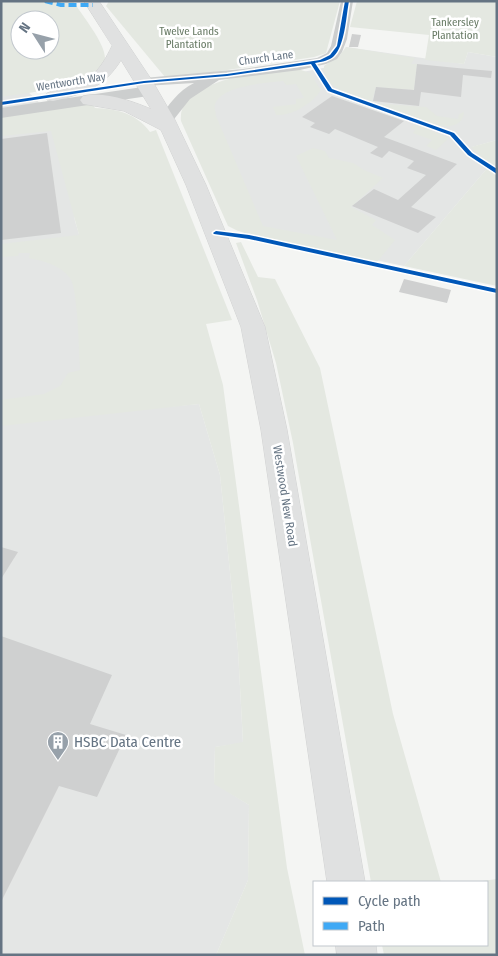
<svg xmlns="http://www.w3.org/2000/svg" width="498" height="956" font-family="'Fira Sans Condensed',sans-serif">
<rect width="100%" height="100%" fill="#f4f5f3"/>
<g fill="#e4e6e5">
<path d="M1 10 19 83 60 123 75 221 132 410 199 404 220 475 238 650 243 743 215 747 214 783 249 805 248 880 216 955H1Z"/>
<path d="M346 47 464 64 468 52 497 57V140L472 147 490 165 404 266 236 230 208 103 221 88 328 67 342 56Z"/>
</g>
<g fill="#e4e8e1" fill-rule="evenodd">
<path d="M1 1H73C82 15 105 43 105 58 104 87 23 93 1 97ZM20 20H50V50H20Z"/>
<path d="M109 1H340L326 53 314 57 173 78 165 77 106 6Z"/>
<path d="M357 1H497V57L468 52 464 64 425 60 429 35 350 27Z"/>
<path d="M346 47 415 58 411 64H417L414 90 376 87 372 101C356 95 322 90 324 66L340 55Z"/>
<path d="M295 68 310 73 321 90C312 104 292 116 276 115L273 107 296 104V99L304 98 296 84 286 85 283 81C267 83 220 85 215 105 214 108 216 113 216 116L263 226 337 240 296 156 313 148 325 151 329 158 353 163 364 170 383 178 351 207 376 220 372 225 395 240 377 262 250 235 236 230 228 226 181 121C176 79 266 71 295 68Z"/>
<path d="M89 100 95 108C117 109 136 113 150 132L156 130 232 320 206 324 223 385 287 868 305 955H216L248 880 249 805 214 784 215 747 243 742 238 650 220 475 199 404 1 426V400L44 394 60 386 68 373 80 370C79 353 78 289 70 278 60 265 44 261 29 258L30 253H19L18 256 1 257V244L79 235 51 131 1 136V117Z"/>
<path d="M374 103 426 107 437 116 458 119 459 114 464 112C463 126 450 127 440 126Z"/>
<path d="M415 124 449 138 436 150 426 146 432 140 413 133 415 130 410 128Z"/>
<path d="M497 140V286L404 266 490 165 471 147Z"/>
<path d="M241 242 258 277 275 279 320 368 393 714 441 882H371L293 443 276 363 257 300 236 243Z"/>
<path d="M497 879V955H384L382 945H487V882H475Z"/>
</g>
<g fill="#cfd0d0">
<path d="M352 34 361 35 358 47H349Z"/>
<path d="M417 64 457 68 492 71 491 78 463 75 461 97 421 92 419 106 373 101 376 87 414 90Z"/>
<path d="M332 96 404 121 384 137 457 164 411 207 436 217 418 233 352 206 374 189 398 200 426 175 407 168 414 161 389 151 382 158 370 153 378 147 335 129 329 134 310 127 315 123 302 117Z"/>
<path d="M47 133 61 233 1 240V139Z"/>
<path d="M404 279 451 290 447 303 399 292Z"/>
<path d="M1 547 18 552 1 579Z"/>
<path d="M1 636 112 675 90 724 126 735 97 797 59 786 1 902Z"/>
</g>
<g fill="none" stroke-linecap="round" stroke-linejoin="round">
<g stroke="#d1d2d2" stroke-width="1">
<g id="trunk">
<path d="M84 1H99L153 82 175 120 206 185 265 327 287 430 365 882H327L261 430 241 327 186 185 161 130 124 111 83 104 80 100 83 96C104 91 132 101 151 109L121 60C104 88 83 94 53 101L47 100 44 96C50 88 77 84 88 78 100 70 106 58 112 46Z"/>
<path d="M336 945H376L377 955H337Z"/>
</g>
</g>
<path fill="#cccece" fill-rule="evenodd" d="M341 1H353L347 39 342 52 337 59 326 64 300 70 219 80 190 99 171 123H161L159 120C168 105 178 91 194 83L144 86 139 85 137 82 139 79 144 78 243 69 317 58 327 53 331 46Z"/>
<path fill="#cccece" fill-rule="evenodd" d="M149 86 155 87 158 91 155 95 1 118V108Z"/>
<use href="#trunk" fill="#e0e1e1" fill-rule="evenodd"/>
<path stroke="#3fa9f5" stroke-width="4" stroke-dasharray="8 4" stroke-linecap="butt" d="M45 1 61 5H93"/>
<g stroke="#fff" stroke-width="3">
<g id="cycleway">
<path d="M345 1H349C346 17 345 45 334 56 330 60 322 62 315 63L332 89 454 133 472 153 497 169V174L468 155 450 135 328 91 311 64 227 76 144 83 1 105V102L144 81 227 74 320 60 330 55 337 46Z"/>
<path d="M216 231 249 235 497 289V293L249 239 214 234 213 233Z"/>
</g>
</g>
<use href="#cycleway" fill="#0057b8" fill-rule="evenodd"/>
</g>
<defs>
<g id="building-pin" transform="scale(1.125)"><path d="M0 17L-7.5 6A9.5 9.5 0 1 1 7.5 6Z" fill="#97a1aa" stroke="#fff"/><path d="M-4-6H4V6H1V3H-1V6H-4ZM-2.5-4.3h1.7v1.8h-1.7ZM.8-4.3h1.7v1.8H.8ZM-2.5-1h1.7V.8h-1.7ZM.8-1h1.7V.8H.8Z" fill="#fff"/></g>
</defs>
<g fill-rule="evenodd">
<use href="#building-pin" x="58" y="742"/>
</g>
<g text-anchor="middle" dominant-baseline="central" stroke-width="5" stroke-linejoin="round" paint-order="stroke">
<g font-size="11" fill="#677a64" stroke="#fff">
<text x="455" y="22">Tankersley<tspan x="455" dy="13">Plantation</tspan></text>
<text x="189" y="31">Twelve Lands<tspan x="189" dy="13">Plantation</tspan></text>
</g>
<g font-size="11" fill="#657483" stroke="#fff">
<text transform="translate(266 58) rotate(-8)">Church Lane</text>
<text transform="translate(71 82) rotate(-9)">Wentworth Way</text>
</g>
<g font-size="12" fill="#657483" stroke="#fff">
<text transform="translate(285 496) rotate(81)">Westwood New Road</text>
</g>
<g font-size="15" fill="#657483" stroke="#fff" text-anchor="start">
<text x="74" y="742">HSBC Data Centre</text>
</g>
</g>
<rect width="498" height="956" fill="none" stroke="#657483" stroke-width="5"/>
<rect x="313" y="881" width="175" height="65" fill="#ffffff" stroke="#c1c7cd"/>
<rect x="323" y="897" width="25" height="8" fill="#0057b8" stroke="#c1c7cd"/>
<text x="358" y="906" font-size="15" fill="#657483">Cycle path</text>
<rect x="323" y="922" width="25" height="8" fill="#3fa9f5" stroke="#c1c7cd"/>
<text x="358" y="931" font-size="15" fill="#657483">Path</text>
<g transform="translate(35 35) rotate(306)"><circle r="24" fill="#ffffff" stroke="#c1c7cd"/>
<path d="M0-4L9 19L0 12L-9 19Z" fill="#97a1aa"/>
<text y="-8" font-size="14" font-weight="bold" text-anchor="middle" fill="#657483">N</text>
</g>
</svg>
